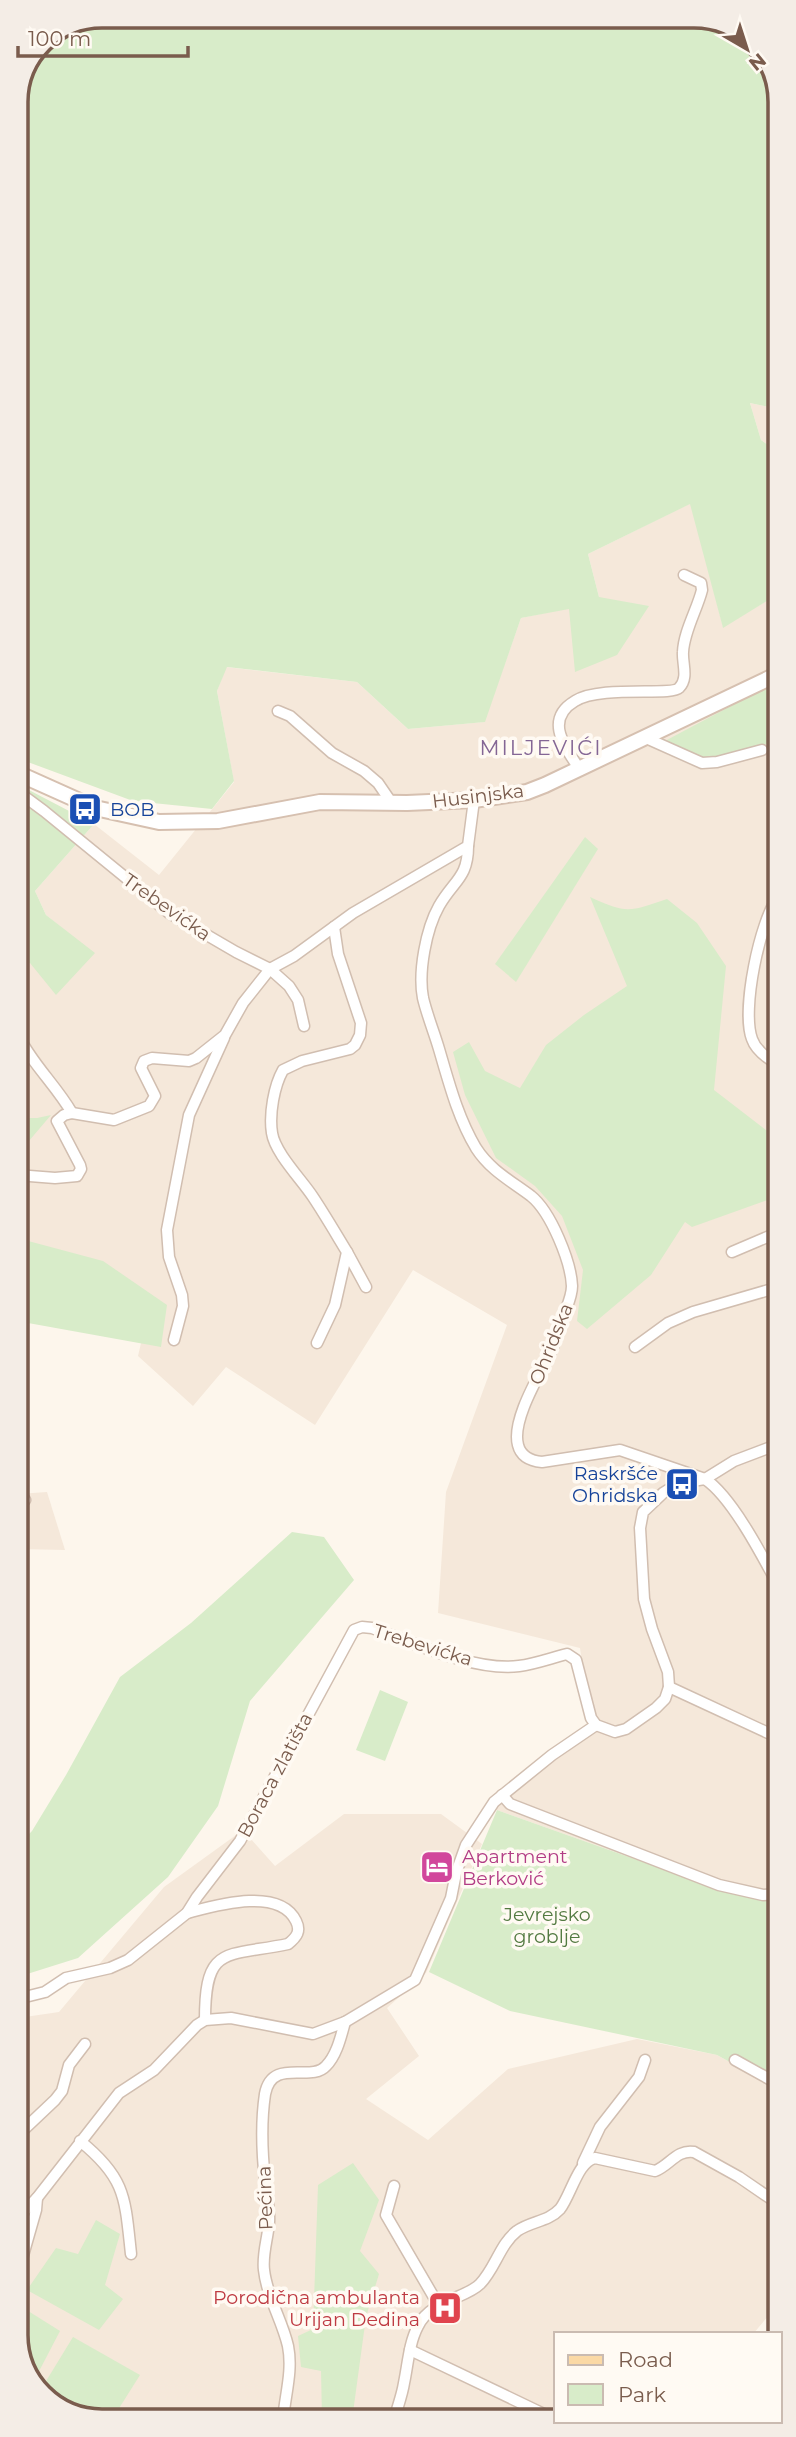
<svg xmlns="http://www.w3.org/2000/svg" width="796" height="2437" font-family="Montserrat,sans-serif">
<rect width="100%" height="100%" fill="#fdf6ec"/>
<g fill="#f5e8da">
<path d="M750 403 778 409V452L761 440Z"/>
<path d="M691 503 723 627 778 594 780 1894 759 1899 733 1894 497 1810V1792L591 1724 580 1648 438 1613 446 1492 507 1325 413 1270 315 1425 226 1367 193 1406 138 1356 152 1296 17 1272V963H30L94 954 46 915 35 891 94 824 159 875 234 782 217 691 226 667 357 682 408 729 484 722 521 618 569 608 599 597 588 554Z"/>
<path d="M47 1492 65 1550 18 1549V1494Z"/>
<path d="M344 1814H441L482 1844 426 1973 387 2008 419 2056 366 2099 428 2140 508 2069 637 2039 717 2055 780 2090V2302L753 2334H556V2419L96 2421 45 2400 19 2357 18 2018 59 2012 164 1887 243 1830 275 1866Z"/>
</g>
<g fill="#d8ecc9">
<path d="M102 16H433L440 19 442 16H700L751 37 777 80 778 409 750 403 761 440 778 452V594L723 628 690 504 588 554 599 597 649 606 617 655 575 672 569 609 521 618 485 722 408 729 357 682 227 667 217 691 234 781 212 809 133 801 17 758 16 97 41 41Z"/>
<path d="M778 681V739L757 748 708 760 663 742Z"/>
<path d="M17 787 27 789 94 824 35 891 46 915 95 953 56 995 30 963H17Z"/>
<path d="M585 837 598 849 516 982 495 964Z"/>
<path d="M590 897C627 914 629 912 667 899L697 923 726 966 714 1090 779 1140V1196L692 1227 685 1222 651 1275 587 1329 577 1321 583 1270 562 1216 535 1186 496 1158 465 1095 453 1052 469 1042 485 1071 520 1088 546 1045 584 1015 627 986Z"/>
<path d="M51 1115 17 1155V1118H37Z"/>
<path d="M17 1238 103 1261 167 1305 161 1347 17 1321Z"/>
<path d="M292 1532 324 1537 354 1580 250 1701 218 1806 168 1877 78 1958 24 1975 18 1971V1845L32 1831 66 1775 120 1677 191 1623Z"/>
<path d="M380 1690 408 1702 385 1761 356 1750Z"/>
<path d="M497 1810 733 1894 759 1899 780 1894V2090L717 2055 510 2011 429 1972Z"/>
<path d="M353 2163 379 2200 360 2251 379 2274 366 2317 352 2420H323L322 2419 321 2371 301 2367 298 2336 313 2329 318 2185Z"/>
<path d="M96 2220 120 2234 105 2285 123 2299 99 2330 27 2290 56 2248 78 2254Z"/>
<path d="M25 2309 60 2331 35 2379C14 2362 15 2332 25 2309Z"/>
<path d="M73 2337 140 2375 111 2421C91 2421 50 2408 40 2391Z"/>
</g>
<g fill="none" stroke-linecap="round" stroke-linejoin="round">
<g stroke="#d1beb0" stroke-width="13">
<g id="minor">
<path d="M278 711 290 716 332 753 364 771 378 783 391 802"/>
<path d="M646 738 702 763 717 762 762 750"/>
<path d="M580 770C566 748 543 720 575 701 600 685 671 696 679 688 689 678 682 663 683 652 684 631 697 610 702 590L701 583 684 575"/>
<path d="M17 791 44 811 169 913 236 952 270 969 289 986 298 1000 304 1026"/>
<path d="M468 846C468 878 454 880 439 906 426 929 418 972 423 998 427 1015 434 1032 439 1049 449 1083 458 1118 476 1148 490 1170 511 1181 531 1196 551 1212 571 1262 572 1286 572 1295 568 1304 565 1312 561 1323 558 1335 553 1347 542 1371 511 1419 518 1445 521 1457 531 1461 542 1462L620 1450 705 1479C732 1497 763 1557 779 1587"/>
<path d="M778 897C760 921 741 1010 752 1039 756 1051 768 1059 779 1065"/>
<path d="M17 1033C31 1063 56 1085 72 1113"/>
<path d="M17 1175 55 1178 77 1176 81 1169 80 1165 57 1121 64 1115 72 1113 114 1120 149 1106 155 1096 141 1068 144 1061 152 1058 189 1061 196 1058 225 1035 243 1003 270 969 294 956 353 913 468 846 474 800"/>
<path d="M347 1252 366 1287"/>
<path d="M732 1252 779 1232"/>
<path d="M174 1340 183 1306 182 1295 169 1257 167 1230 189 1115 224 1038"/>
<path d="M317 1343 335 1305 347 1252C336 1234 325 1215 313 1197 302 1180 275 1153 272 1133 269 1114 274 1086 283 1070L302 1061 350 1049 355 1045 360 1035 361 1023 338 954 334 927"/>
<path d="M635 1347 668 1323 693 1312 779 1287"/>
<path d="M18 1490 25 1500 18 1509"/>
<path d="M669 1687 779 1738"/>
<path d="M502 1795 510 1804 719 1885 763 1895 780 1894"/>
<path d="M187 1913C214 1906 279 1886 296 1921 301 1931 297 1937 288 1944 225 1957 205 1944 205 2020"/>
<path d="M18 1996 25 1997 45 1992 66 1978 110 1968 128 1960 187 1913 197 1897 240 1841 354 1630 362 1627 372 1628C413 1643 477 1672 519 1666 535 1664 551 1658 567 1654L576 1660 591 1718 596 1725 615 1732 626 1729 656 1708 665 1699 669 1687 668 1672 652 1629 644 1599 640 1528 643 1512 663 1493 679 1483 705 1479 734 1461 779 1444"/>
<path d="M735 2060 780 2085"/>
<path d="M18 2135 55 2100 62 2091 69 2065 85 2044"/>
<path d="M80 2141C126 2178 125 2198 131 2254"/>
<path d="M583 2163 600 2127 639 2077 645 2060"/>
<path d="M394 2186 386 2215 439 2306"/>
<path d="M18 2218 37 2198 119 2093 154 2070 197 2025 205 2020 231 2018 313 2034 345 2022 415 1980 451 1898 456 1873 466 1845 494 1802 552 1755 596 1725"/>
<path d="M18 2273 36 2210 37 2198"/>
<path d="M410 2350 548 2416"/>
<path d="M283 2420C285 2395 293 2371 288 2346 282 2320 267 2297 264 2270 262 2254 268 2238 269 2222 270 2208 266 2194 265 2180 262 2153 261 2121 265 2094 272 2057 311 2083 326 2066 337 2055 341 2036 345 2022"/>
<path d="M394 2420C397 2408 402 2396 404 2383 408 2364 409 2343 418 2326 431 2300 465 2299 480 2284 495 2269 500 2244 517 2231 531 2221 548 2222 560 2209 571 2195 578 2161 595 2158L655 2171C669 2166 677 2149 694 2152L739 2177 780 2205"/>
<path d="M123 2421 125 2418"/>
</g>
</g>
<g stroke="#d6c0b0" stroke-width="18">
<path id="secondary" d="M17 773 95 808 159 822 218 821 320 802 407 803 474 800 527 792 545 785 778 674"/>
</g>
<g stroke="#dad1cd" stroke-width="19">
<path id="primary" d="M776 2334 780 2330"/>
</g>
<use href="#minor" stroke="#fff" stroke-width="10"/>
<use href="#secondary" stroke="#fff" stroke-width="14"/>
<use href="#primary" stroke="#fbd9a5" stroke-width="16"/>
</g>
<defs>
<g id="bus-square" transform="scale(1.75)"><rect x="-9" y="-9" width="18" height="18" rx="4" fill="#1a4fb4" stroke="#fffaf3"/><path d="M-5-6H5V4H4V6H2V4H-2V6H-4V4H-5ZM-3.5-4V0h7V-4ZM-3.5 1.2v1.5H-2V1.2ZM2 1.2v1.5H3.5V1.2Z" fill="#fff"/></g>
<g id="hotel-square" transform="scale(1.75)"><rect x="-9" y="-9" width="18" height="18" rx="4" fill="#d1479c" stroke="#fffaf3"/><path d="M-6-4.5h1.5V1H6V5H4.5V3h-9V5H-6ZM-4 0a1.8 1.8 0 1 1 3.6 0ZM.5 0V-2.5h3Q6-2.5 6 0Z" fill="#fff"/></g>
<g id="hospital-square" transform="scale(1.75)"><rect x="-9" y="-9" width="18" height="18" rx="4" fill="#e0444e" stroke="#fffaf3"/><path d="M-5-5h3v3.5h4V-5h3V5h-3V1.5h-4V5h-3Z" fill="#fff"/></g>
</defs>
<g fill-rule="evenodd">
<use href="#bus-square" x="85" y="809"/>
<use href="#bus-square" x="682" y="1484"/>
<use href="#hotel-square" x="437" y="1867"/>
<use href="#hospital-square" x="445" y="2308"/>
</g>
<g text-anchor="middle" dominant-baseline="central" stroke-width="7" stroke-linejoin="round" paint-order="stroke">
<g font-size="19" fill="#7a5c4d" stroke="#fffaf3">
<text transform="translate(478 796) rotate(-7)">Husinjska</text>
<text transform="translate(167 907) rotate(35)">Trebevićka</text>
<text transform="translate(551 1344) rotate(-68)">Ohridska</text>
<text transform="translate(423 1645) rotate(17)">Trebevićka</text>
<text transform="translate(275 1775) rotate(-62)">Boraca zlatišta</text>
<text transform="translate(265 2198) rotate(-92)">Pećina</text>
</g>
<g font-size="19" fill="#164399" stroke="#fffaf3" text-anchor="start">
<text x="110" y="809">BOB</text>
<text x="658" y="1473" text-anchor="end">Raskršće<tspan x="658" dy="22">Ohridska</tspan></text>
</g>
<g font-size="19" fill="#b23c85" stroke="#fffaf3" text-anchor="start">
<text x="462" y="1856">Apartment<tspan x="462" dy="22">Berković</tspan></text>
</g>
<g font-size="19" fill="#537a41" stroke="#fffaf3">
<text x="547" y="1914">Jevrejsko<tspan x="547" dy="22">groblje</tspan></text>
</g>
<g font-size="19" fill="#be3a42" stroke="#fffaf3" text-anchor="end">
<text x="420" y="2297">Porodična ambulanta<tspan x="420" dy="22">Urijan Dedina</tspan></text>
</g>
<g font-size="21" letter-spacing="2" fill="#846695" stroke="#fffaf3">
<text x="541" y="747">MILJEVIĆI</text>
</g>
</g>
<path d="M0 0H796V2437H0ZM102 28H694A74 74 0 0 1 768 102V2335A74 74 0 0 1 694 2409H102A74 74 0 0 1 28 2335V102A74 74 0 0 1 102 28Z" fill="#f4ede6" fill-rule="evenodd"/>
<path fill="none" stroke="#7a5c4d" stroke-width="3.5" d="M102 28H694A74 74 0 0 1 768 102V2335A74 74 0 0 1 694 2409H102A74 74 0 0 1 28 2335V102A74 74 0 0 1 102 28Z"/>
<rect x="554" y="2332" width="228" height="91" fill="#fffaf3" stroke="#cabbb1" stroke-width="2"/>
<rect x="568" y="2355" width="35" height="10" fill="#fbd9a5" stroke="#cabbb1" stroke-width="2"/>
<text x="618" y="2367" font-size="21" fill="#7a5c4d">Road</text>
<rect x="568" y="2384" width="35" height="21" fill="#d8ecc9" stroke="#cabbb1" stroke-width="2"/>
<text x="618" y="2402" font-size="21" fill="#7a5c4d">Park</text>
<g transform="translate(747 49) rotate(141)" stroke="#fffaf3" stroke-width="5" paint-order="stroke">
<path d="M0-5L12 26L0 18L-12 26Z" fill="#7a5c4d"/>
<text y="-10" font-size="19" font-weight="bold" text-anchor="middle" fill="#7a5c4d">N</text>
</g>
<path d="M18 46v10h170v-10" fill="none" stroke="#7a5c4d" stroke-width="3.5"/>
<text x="28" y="46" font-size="21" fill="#7a5c4d" stroke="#fffaf3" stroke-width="5" paint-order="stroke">100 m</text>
</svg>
